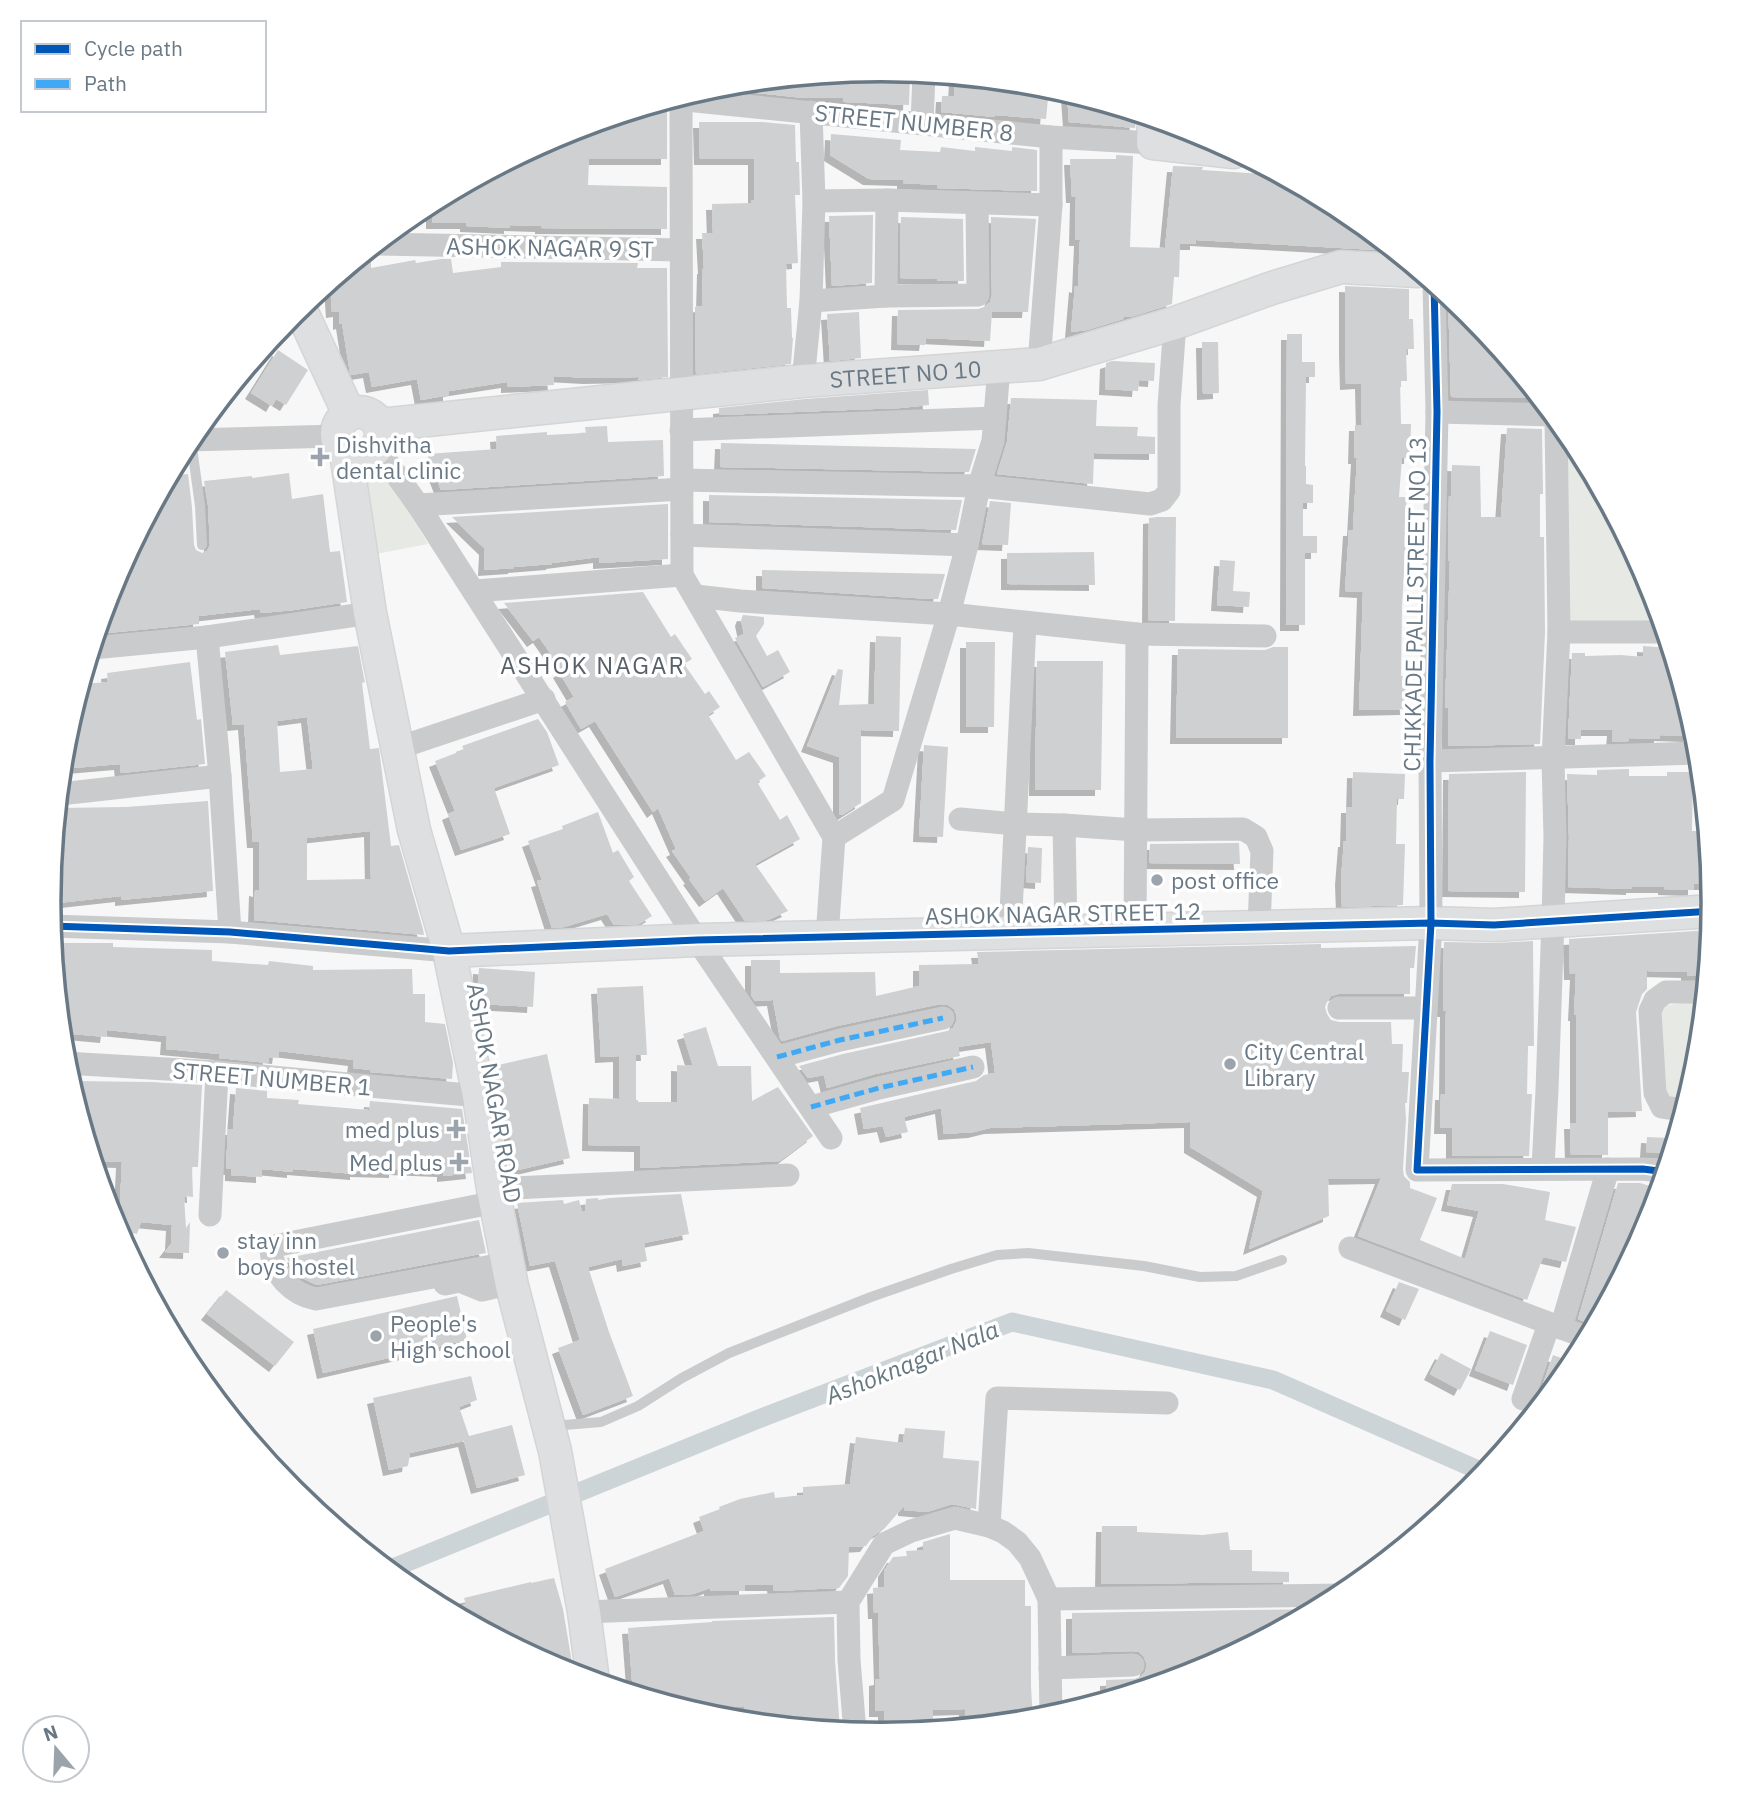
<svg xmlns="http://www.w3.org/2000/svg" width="1763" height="1805" font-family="'IBM Plex Sans',sans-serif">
<defs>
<filter id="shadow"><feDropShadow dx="-6" dy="6" stdDeviation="0" flood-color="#0004"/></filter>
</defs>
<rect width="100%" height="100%" fill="#f7f7f7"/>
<g fill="#e6e9e4">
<path d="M1566 430 1574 440 1651 584 1662 623 1566 625Z"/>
<path d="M380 463 428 544 376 554 353 464Z"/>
<path d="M1704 1001 1698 1065 1687 1102 1652 1099 1659 1006Z"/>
</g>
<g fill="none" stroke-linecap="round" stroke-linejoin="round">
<path stroke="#cdd4d8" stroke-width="19" d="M388 1570 756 1420 1012 1322 1273 1380 1485 1473"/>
</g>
<g fill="#ced0d1" fill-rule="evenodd" filter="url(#shadow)">
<path d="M872 71V73L910 75 909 105 845 102H843V98H804L729 90V85Z"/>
<path d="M955 77 1049 88 1046 119 995 115V117L941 112 942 96H954Z"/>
<path d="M1067 93 1137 114 1135 128 1069 122Z"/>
<path d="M663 103 667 110V159H589L588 185 667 187V229L541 228V226L510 225V228L466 226V223H432V216H413L419 210 563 133 578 129 593 130 594 124 631 113 648 114 647 108Z"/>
<path d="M699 122H761L795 125 796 162H799L800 195H795L798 263 786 264 787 308H791L792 338H793L791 364 696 374 695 307 702 306 703 268H704L702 233H713L712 204 751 203V200H754V159H700Z"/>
<path d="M831 134 901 140 900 150 940 152 941 147 975 151V147L1012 151V147L1037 150V191L937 188V185L903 183V180L869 179 830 155Z"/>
<path d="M1116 155 1133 156 1130 247 1165 248 1173 166 1203 167 1202 170 1279 175 1344 211 1394 251 1196 240V244H1180L1179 277H1174L1172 304 1134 316 1124 317 1123 319 1087 330 1071 332 1075 286 1078 287 1080 240H1075L1076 197H1072L1070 159H1116Z"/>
<path d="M873 215 872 283 832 286 829 216Z"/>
<path d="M901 217 963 219 964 281H937V279L900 278Z"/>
<path d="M991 217 1036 219 1028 312H992L990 341 926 338 925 345 897 344 898 310 978 309 984 307 990 302 992 295Z"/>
<path d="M367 253 371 256V268L415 260 416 263 441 259H451L453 273 501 267V262L638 263 637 268H667L668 377 638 380V377L589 378 553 376 554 385 507 387V382L449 391V395L421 400 417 379 372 387 369 372 351 375 350 373 342 323 339 324V311L332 312 330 283Z"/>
<path d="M1345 286 1409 289V319H1413L1414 349H1406L1407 381H1400L1401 424H1411L1410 458H1402L1399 497H1407L1405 531H1408V557H1405L1402 607 1401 676H1405L1406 709 1359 710 1363 592 1345 591 1349 530H1353L1357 458H1354L1355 425H1362L1361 383 1346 384 1345 350Z"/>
<path d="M1448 296 1470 314 1539 398 1451 397Z"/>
<path d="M859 312 861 358 830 361 827 314Z"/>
<path d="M1287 334H1302V362H1315V377H1306L1305 466H1306V484L1313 485V503H1303V536H1317V553H1305V625H1286Z"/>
<path d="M1202 342H1218L1219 393 1203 394Z"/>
<path d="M278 350 308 370 286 405 276 399 272 406 251 393Z"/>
<path d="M1112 361 1155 363 1154 381 1139 380 1138 391 1105 389 1106 363Z"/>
<path d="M928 390 929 405 900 408 719 415V408L805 399Z"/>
<path d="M1011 398 1097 400 1096 426 1138 427 1137 436 1155 437V454L1094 453 1093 484 997 474 1007 442Z"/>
<path d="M607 426 608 442 663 440 664 476 441 490 427 454 497 449 496 436 547 432V435L586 433 585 427Z"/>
<path d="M1507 428 1542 429 1543 494H1540V537H1544L1545 632 1540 744 1448 746V708L1445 707 1450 561H1448L1449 496H1451L1452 465 1480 466 1481 517H1501Z"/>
<path d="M721 443 976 449 969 472 720 467Z"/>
<path d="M289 473 292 499 323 494 330 552 340 551 347 602 294 610 261 613 260 609 199 616V624L97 634 113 584 170 476 188 474 192 507 194 545 196 550 202 553 207 551 210 545 208 505 204 481 252 476V478Z"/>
<path d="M709 495 962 500 956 530 709 522Z"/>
<path d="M990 501 1011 503 1008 545 982 544Z"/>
<path d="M668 504V559L599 563V557L552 563V564L514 567V568L484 570 485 549 452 517Z"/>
<path d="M1157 517H1176L1175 621 1148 620 1149 518Z"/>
<path d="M1094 552 1095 585 1007 584V553Z"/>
<path d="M1220 560 1235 561 1233 591 1250 592 1249 607 1217 605Z"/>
<path d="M762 570 945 574 938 599H931L762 588Z"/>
<path d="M643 592 671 637 675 634 692 659 684 664 705 694 709 691 720 707 708 715 736 760 749 752 766 776 757 782 780 820 787 815 800 839 755 864 788 911 768 920 745 921 723 888 705 901 689 879 691 878 672 851 676 849 658 808 653 812 595 721 581 729 565 702 574 697 559 672 562 670 539 637 533 641 504 603Z"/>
<path d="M743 615 764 617V624L756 636 767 656 778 650 790 672 763 687 735 638 744 634 741 620Z"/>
<path d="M876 636 901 637 899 731 861 730V803L842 815H839V757L807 746 838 669 843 670 839 705 874 704Z"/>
<path d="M966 642H995L994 727H966Z"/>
<path d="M278 645 280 655 358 646 364 678 365 682 362 683 370 749 379 748 391 846 399 845 423 929 424 935 254 920 255 890 259 891V842H253L244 724 233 725 225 652ZM307 717 313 769 280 772 277 721ZM370 831 371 879 307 880V838Z"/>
<path d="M1643 646 1670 648 1689 712V736L1660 735V739L1629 738V741L1612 742 1613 730H1581V739H1568L1572 653H1585V656L1621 655 1643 657Z"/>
<path d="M1273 647H1288V738H1176L1178 649 1265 650Z"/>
<path d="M1037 661H1103L1101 790H1035Z"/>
<path d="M190 662 197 720 201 719 205 764 121 773 120 764 62 769 65 740 82 684 108 682 107 673Z"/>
<path d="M538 719 547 732 559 765 494 788 510 834 461 850 448 814 455 811 435 761 464 750 462 746Z"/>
<path d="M924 745 948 747 943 837 919 836Z"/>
<path d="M1629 769V776H1667V772H1693L1692 831H1707L1712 884H1694V890L1664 889V887H1632V889L1568 887 1569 837 1567 774 1597 775V770Z"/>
<path d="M1353 772 1405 774 1404 799H1397L1396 844H1405L1403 905 1342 907 1341 879 1344 841H1346L1347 807H1352Z"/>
<path d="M1526 772 1525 892 1448 891 1449 774Z"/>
<path d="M208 801 213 891 121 900V896L49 904 58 808 126 807Z"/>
<path d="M598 812 613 853 618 850 634 877 629 881 652 916 639 924 614 925 607 914 564 927 552 928 537 881 542 880 528 841 563 829 562 826Z"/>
<path d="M1239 843 1240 864 1149 863 1150 844Z"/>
<path d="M1028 847 1042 848 1041 883 1026 882Z"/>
<path d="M1711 930 1707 976H1687V972L1647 971V989L1642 994 1636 1012 1642 1111 1608 1112V1155H1571L1570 1123H1576V1015H1574L1576 974H1570L1569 939Z"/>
<path d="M1533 941 1534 1046H1528L1527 1094H1532L1529 1156H1452V1128H1440L1441 1094H1445L1446 1011H1443L1444 942 1494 943Z"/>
<path d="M58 943H113V947L212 950V961L268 965 269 961 313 966V970L412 969 413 994H425V1022L445 1024 453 1063 452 1079 370 1072 371 1070 353 1068 354 1060 279 1051 278 1058 269 1057 268 1063 219 1058 220 1054 166 1049 167 1036 107 1030 106 1037 62 1033 60 1013 64 975H58Z"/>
<path d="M1321 944V948L1416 946 1414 968H1410V994H1338L1331 996 1327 1002 1325 1007 1327 1014 1331 1020 1339 1022H1391L1392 1044H1403L1402 1072H1409L1407 1103H1405L1406 1119 1403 1169 1404 1176 1410 1182V1188L1437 1198 1420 1240 1465 1259 1479 1211 1447 1205 1452 1184H1503L1550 1192 1545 1220 1576 1227 1566 1262 1543 1257 1527 1300 1358 1236 1381 1178 1328 1179 1329 1216 1249 1249 1263 1191 1190 1147V1122L990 1128 974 1132 944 1134 941 1108 904 1117 908 1132 886 1137 883 1126 864 1129 860 1108 976 1081 984 1075 995 1073 991 1042 958 1047 960 1056 875 1074 827 1088 824 1075 808 1078 799 1066 843 1054 947 1031 953 1028 956 1022V1014L954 1009 948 1005 940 1004 837 1026 782 1041 780 1038 773 1000 755 1001 751 995V960H780V973L875 972 876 996 919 986V965L979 964 977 952Z"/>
<path d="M479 968 535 972 533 1007 479 1004 477 997Z"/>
<path d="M643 986 647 1055H636V1100H638V1102H677V1065L693 1066 683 1034 706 1027 718 1066H751L752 1101 778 1087 813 1136 780 1161 640 1168V1146L588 1145 589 1098 619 1099V1056L601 1057 597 988Z"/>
<path d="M547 1054 570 1158 518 1170 494 1066Z"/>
<path d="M70 1081 151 1082 202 1085 198 1167H192L193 1197 184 1196 186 1228 190 1222 189 1253 165 1252 171 1244 172 1225 141 1222 137 1234 130 1232 126 1246 112 1221 105 1198 120 1203 122 1162 94 1161Z"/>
<path d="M236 1088 267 1091V1098L299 1100 298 1104 369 1110 370 1101 462 1109 472 1173 443 1176V1171L395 1169V1172L356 1171V1174L293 1169V1172L262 1169V1177L231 1175V1169L226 1168 228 1129H233Z"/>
<path d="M1647 1137 1670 1138 1669 1153 1646 1152Z"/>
<path d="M1618 1183H1640L1660 1189 1650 1221 1595 1326 1578 1319Z"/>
<path d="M681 1194 689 1234 644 1243 647 1261 623 1266 622 1259 588 1267 609 1332 633 1396 583 1415 558 1348 580 1340 555 1261 530 1266 517 1203 563 1200 564 1204 579 1200 582 1212 585 1211 586 1199 598 1198V1200L609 1198Z"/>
<path d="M479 1220 486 1253 480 1254 317 1285 300 1277 291 1267 287 1258Z"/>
<path d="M1399 1282 1419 1289 1405 1320 1386 1311Z"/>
<path d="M226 1290 294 1342 275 1366 207 1314Z"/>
<path d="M457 1296 467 1340 323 1373 313 1329Z"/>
<path d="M1490 1331 1527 1345 1513 1385 1475 1370Z"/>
<path d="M1441 1353 1471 1369 1460 1390 1430 1374Z"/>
<path d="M1553 1355 1575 1363 1546 1398 1543 1396 1546 1389 1542 1387Z"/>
<path d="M471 1376 477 1400 459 1407 469 1436 512 1425 525 1475 477 1488 464 1441 410 1453 408 1466 389 1470 373 1398Z"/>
<path d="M905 1428 945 1431 943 1458 979 1461 976 1509 952 1504 927 1512 904 1510V1506L884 1529 873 1536 866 1546 849 1547 848 1576 839 1588 774 1591 773 1585H745V1591H710V1588L693 1594 675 1595 669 1578 615 1597 605 1569 704 1531 699 1517 720 1509 719 1507 740 1499 774 1492 775 1498 803 1495V1487L850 1484 856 1437 903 1443Z"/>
<path d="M1102 1526H1137V1532L1203 1535 1228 1532 1230 1550H1252V1571L1289 1572V1582L1101 1584Z"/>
<path d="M950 1534V1580H1025V1606H1031V1687L1033 1720 966 1727 965 1709 933 1710V1730L884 1735V1711H875V1680L880 1679 878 1613H874L873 1588 884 1587V1571L893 1557 907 1556 906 1551 923 1550V1542Z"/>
<path d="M554 1578 563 1609 574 1675 563 1671 510 1643 508 1633 502 1634 500 1625 486 1631 449 1611 466 1604 464 1598 531 1582V1583Z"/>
<path d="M1317 1609 1200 1672 1106 1700V1680L1134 1679 1140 1677 1145 1672 1147 1665 1144 1657 1139 1652 1132 1651 1072 1653V1613Z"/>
<path d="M834 1617 835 1660 840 1731 745 1721 744 1706 696 1712 633 1693 628 1628 712 1622V1621Z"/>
</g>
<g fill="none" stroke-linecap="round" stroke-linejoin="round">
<g stroke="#d4d5d6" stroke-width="35">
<g id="secondary">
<path d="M1154 120 1153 143 1234 152"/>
<path d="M300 308 349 414"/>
<circle cx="359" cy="434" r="22"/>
<path id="s1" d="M380 425 803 381 1039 364 1175 323 1272 288 1341 267 1418 271"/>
<path d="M346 453 370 613 414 830 449 951 479 1096 493 1189 512 1286 555 1451 584 1612 593 1681"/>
<path d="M449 951 697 940 1431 923 1494 925 1713 911"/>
</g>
</g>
<g stroke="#cacbcc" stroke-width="10">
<path d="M191 440 200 506 202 545"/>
<path d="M552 1426 601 1422 638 1406 682 1378 729 1353 871 1297 951 1269 997 1255 1028 1253 1144 1266 1200 1277 1236 1276 1282 1260"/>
</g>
<g stroke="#cacbcc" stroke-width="23">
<path d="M681 98 682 575 834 837 827 937"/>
<path d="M676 99 1051 137 1153 143"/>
<path d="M922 123 924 74"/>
<path d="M814 201 887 200 1051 205V137"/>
<path d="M378 244 680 250"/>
<path d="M1434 284 1437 412 1430 761 1431 923 1417 1170 1643 1169 1666 1172"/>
<path d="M886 296 887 200"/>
<path d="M811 301 886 296 978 295 977 204"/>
<path d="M1039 364 1051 205"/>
<path d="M803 381 811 301 814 201 811 112"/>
<path d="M1437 412 1553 415"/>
<path d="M681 430 995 418"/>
<path d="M189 440 336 436"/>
<path d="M377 448 418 505 697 940 831 1138"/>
<path d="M682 480 979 486 1150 504 1162 500 1169 491V405L1175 323"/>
<path d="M418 505 682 489"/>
<path d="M682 535 967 545"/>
<path d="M475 591 682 575"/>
<path d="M696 596 740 601 949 614 1137 634 1265 636"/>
<path d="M1559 632H1665"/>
<path d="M207 637 220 776 230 932"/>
<path d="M93 648 207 637 370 613"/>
<path d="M398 748 544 699"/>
<path d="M1430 761 1699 753"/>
<path d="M60 794 220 776"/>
<path d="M960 819 1016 824 1064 825"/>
<path d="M834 837 893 800 949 614 967 545 979 486 993 441 999 367"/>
<path d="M51 926 230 932 449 951"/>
<path d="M1135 930 1137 634"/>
<path d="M1066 932 1064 825 1136 830 1243 829 1256 837 1262 851 1259 927"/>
<path d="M1010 933 1025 623"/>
<path d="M1339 1008H1426"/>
<path d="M777 1057 840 1040 943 1018"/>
<path d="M65 1063 217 1072 479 1096"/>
<path d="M811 1107 879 1088 973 1067"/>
<path d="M1684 1110 1662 1107 1655 1093 1650 1011 1655 1000 1666 992H1705"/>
<path d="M1543 1168 1547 1090 1553 920 1555 837 1553 759 1559 632 1556 418"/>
<path d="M493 1189 788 1175"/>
<path d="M496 1202 274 1246 271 1250C273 1274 291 1294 316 1299L508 1263"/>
<path d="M210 1215 217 1072"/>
<path d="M1350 1248 1588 1338"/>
<path d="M445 1284 460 1281 482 1290 512 1283"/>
<path d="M1561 1328 1608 1169"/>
<path d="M1523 1399 1549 1324"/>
<path d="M989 1526 997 1398 1167 1403"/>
<path d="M1049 1599 1343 1595"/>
<path d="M584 1612 848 1602"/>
<path d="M1050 1668 1133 1665"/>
<path d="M855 1732 849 1660 848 1602 884 1544 911 1531 955 1518 989 1526 1003 1532 1017 1542 1030 1558 1049 1599 1051 1717"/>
</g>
<use href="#secondary" stroke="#dedfe0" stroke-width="32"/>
<g stroke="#3fa9f5" stroke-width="5" stroke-dasharray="10 5" stroke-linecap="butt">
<path d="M777 1057 840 1040 943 1018"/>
<path d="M811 1107 879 1088 973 1067"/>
</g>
<g stroke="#fff" stroke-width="11">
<g id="cycleway">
<path d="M1434 284 1437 412 1430 761 1431 923 1417 1170 1643 1169 1666 1172"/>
<path d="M51 926 230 932 449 951 697 940 1431 923 1494 925 1713 911"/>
</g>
</g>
<use href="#cycleway" stroke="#0057b8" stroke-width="7"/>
</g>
<g fill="#9ba4ad" stroke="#fff" stroke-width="2.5">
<path d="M316.5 446.5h7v7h7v7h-7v7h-7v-7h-7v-7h7z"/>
<circle cx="1157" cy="880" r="7"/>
<circle cx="1230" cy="1064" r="7"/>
<path d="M452.5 1118.5h7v7h7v7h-7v7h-7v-7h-7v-7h7z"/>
<path d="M455.5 1151.5h7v7h7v7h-7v7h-7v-7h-7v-7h7z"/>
<circle cx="223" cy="1253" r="7"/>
<circle cx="376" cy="1336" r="7"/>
</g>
<g text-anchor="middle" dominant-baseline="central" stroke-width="7" stroke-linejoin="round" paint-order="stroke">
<g font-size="23" fill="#697885" stroke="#fff">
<text transform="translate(914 122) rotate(6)">STREET NUMBER 8</text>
<text transform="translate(550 247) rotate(1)">ASHOK NAGAR 9 ST</text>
<text stroke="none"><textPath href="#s1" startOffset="528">STREET NO 10</textPath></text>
<text transform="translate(1414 604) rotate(-89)">CHIKKADE PALLI STREET NO 13</text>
<text transform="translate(1063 913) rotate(-1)">ASHOK NAGAR STREET 12</text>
<text transform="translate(272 1078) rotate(5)">STREET NUMBER 1</text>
<text transform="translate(495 1093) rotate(80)">ASHOK NAGAR ROAD</text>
</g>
<g font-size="23" fill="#697885" stroke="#fff" text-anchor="start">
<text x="336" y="444">Dishvitha<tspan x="336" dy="26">dental clinic</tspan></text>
<text x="1171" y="880">post office</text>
<text x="1244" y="1051">City Central<tspan x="1244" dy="26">Library</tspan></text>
<text x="440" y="1129" text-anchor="end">med plus</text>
<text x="443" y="1162" text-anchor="end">Med plus</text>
<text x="237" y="1240">stay inn<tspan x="237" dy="26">boys hostel</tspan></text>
<text x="390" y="1323">People's<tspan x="390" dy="26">High school</tspan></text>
</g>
<g font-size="24" letter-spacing="2" fill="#56616a" stroke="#fff">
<text x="593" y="665">ASHOK NAGAR</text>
</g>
<g font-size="24" font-style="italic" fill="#657880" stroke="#fff">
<text transform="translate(912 1362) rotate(-22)">Ashoknagar Nala</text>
</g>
</g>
<path d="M0 0H1763V1805H0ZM61 902a820 820 0 1 1 1640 0a820 820 0 1 1-1640 0Z" fill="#fff" fill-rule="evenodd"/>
<path fill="none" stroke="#697885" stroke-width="3.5" d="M61 902a820 820 0 1 1 1640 0a820 820 0 1 1-1640 0Z"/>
<rect x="21" y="21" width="245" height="91" fill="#ffffff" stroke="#c3c9ce" stroke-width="2"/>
<rect x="35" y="44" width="35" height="10" fill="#0057b8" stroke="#c3c9ce" stroke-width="2"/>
<text x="84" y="56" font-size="21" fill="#697885">Cycle path</text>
<rect x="35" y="79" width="35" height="10" fill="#3fa9f5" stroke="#c3c9ce" stroke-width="2"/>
<text x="84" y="91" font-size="21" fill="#697885">Path</text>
<g transform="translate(56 1749) rotate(341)"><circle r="33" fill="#ffffff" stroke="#c3c9ce" stroke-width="2"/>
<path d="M0-5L12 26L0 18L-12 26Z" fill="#9ba4ad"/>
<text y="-10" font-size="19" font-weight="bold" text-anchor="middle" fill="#697885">N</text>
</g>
</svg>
